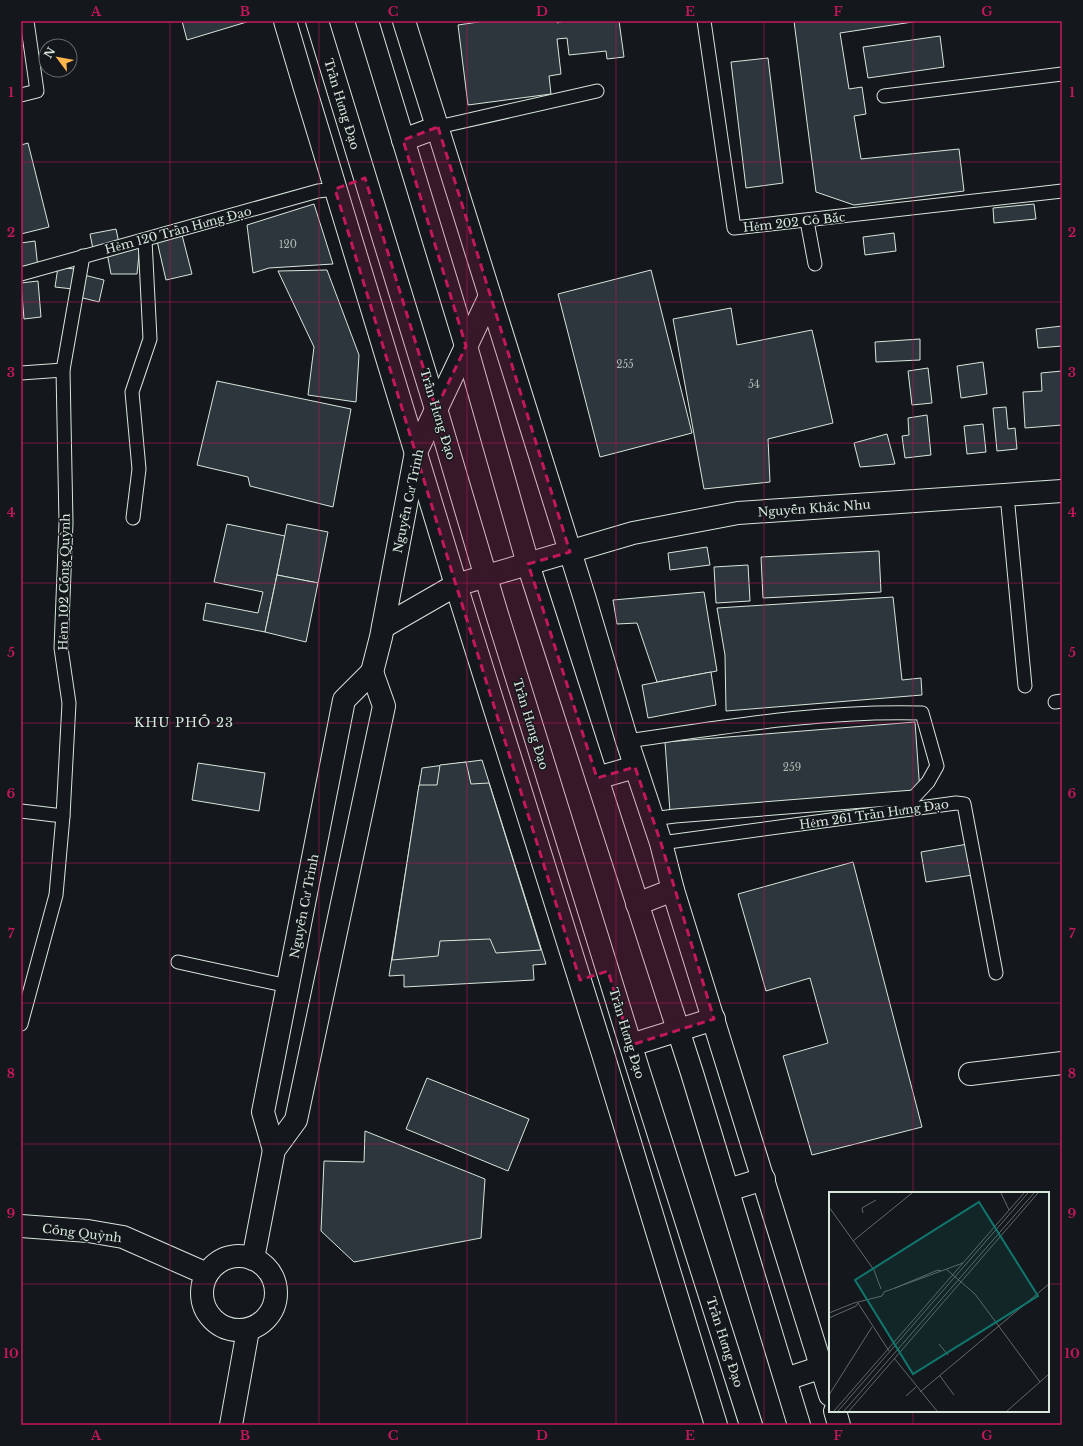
<svg xmlns="http://www.w3.org/2000/svg" width="1083" height="1446" font-family="'Libre Baskerville',serif">
<rect width="100%" height="100%" fill="#14181c"/>
<g fill="#2c363c" stroke="#d8e6dc">
<path d="M182 21H250L187 40Z"/>
<path d="M485 21H557V23L564 21H619L624 57 607 59 606 51 569 55 567 38 557 39 561 74 549 76 551 94 468 105 458 25Z"/>
<path d="M794 21H919L840 33 849 89 862 87 866 114 854 116 861 159 959 149 964 191 854 205 816 192Z"/>
<path d="M940 36 944 67 868 78 863 47Z"/>
<path d="M768 58 783 183 746 188 731 62Z"/>
<path d="M28 143 49 227 21 234V145Z"/>
<path d="M314 204 333 264 269 268 253 273 247 225Z"/>
<path d="M1034 204 1036 219 994 223 993 208Z"/>
<path d="M116 229 119 243 93 249 90 234Z"/>
<path d="M894 233 896 251 865 255 863 237Z"/>
<path d="M182 235 192 274 166 280 157 241Z"/>
<path d="M35 241 38 268 21 270V243Z"/>
<path d="M140 245 137 274H111L107 253Z"/>
<path d="M58 267 75 269 73 289 55 287Z"/>
<path d="M327 270 359 355 356 402 308 395 314 347 278 271Z"/>
<path d="M651 270 692 433 600 457 558 294Z"/>
<path d="M84 275 104 280 99 302 79 297Z"/>
<path d="M38 281 41 317 24 319 21 283Z"/>
<path d="M731 308 737 345 812 330 833 423 768 439 770 482 704 489 673 319Z"/>
<path d="M1062 326V346L1038 348 1036 329Z"/>
<path d="M920 339V360L876 362 875 342Z"/>
<path d="M983 362 987 394 961 398 957 366Z"/>
<path d="M928 368 932 403 912 405 908 371Z"/>
<path d="M1062 371V425L1025 428 1023 392 1042 391 1041 373Z"/>
<path d="M217 381 351 409 333 507 250 486 248 477 197 465Z"/>
<path d="M1006 407 1008 429 1015 428 1017 449 997 451 993 408Z"/>
<path d="M927 415 931 455 905 458 902 436 909 435 908 418Z"/>
<path d="M983 424 986 452 967 454 964 426Z"/>
<path d="M887 434 895 464 860 467 854 443Z"/>
<path d="M227 524 285 536 265 632 203 620 206 603 258 613 263 592 214 582Z"/>
<path d="M287 524 328 532 318 583 277 575Z"/>
<path d="M707 547 710 565 670 570 668 553Z"/>
<path d="M879 551 881 592 763 598 761 557Z"/>
<path d="M748 565 750 601 716 603 714 567Z"/>
<path d="M277 575 318 583 306 642 265 632Z"/>
<path d="M704 592 717 671 657 682 637 623 617 624 613 600Z"/>
<path d="M893 597 902 680 921 678 922 695 726 711 725 655 717 608Z"/>
<path d="M711 672 716 705 648 718 642 685Z"/>
<path d="M915 722 920 792 670 812 665 742Z"/>
<path d="M482 760 546 964 533 965 534 980 404 987V975L389 976 422 768Z"/>
<path d="M466 762 471 784 489 783 541 950 496 953 490 939 440 941 438 956 392 960 419 785H437L440 765Z"/>
<path d="M198 763 265 773 259 811 192 800Z"/>
<path d="M968 844 973 875 926 882 921 852Z"/>
<path d="M853 862 922 1127 812 1155 783 1056 828 1043 810 978 766 991 738 894Z"/>
<path d="M427 1078 529 1119 508 1171 406 1129Z"/>
<path d="M365 1131 485 1179 481 1238 354 1262 321 1231 324 1161 364 1162Z"/>
</g>
<g fill="none" stroke-linecap="round" stroke-linejoin="round">
<g stroke="#d8e6dc" stroke-width="15">
<g id="service">
<path d="M704 21 734 228 1062 191"/>
<path d="M21 95 37 91 27 21"/>
<path d="M884 96 1062 74"/>
<path d="M438 127 597 91"/>
<path d="M807 221 815 264"/>
<path d="M21 274 318 191 335 189"/>
<path d="M21 373 63 370"/>
<path d="M1007 495 1025 686"/>
<path d="M133 518 139 469 132 392 150 339 145 240"/>
<path d="M1055 702 1062 701"/>
<path d="M627 741C725 727 823 710 922 713L937 766 928 782 914 797 675 816 652 819"/>
<path d="M21 811 63 816"/>
<path d="M661 843 956 803 964 804 996 973"/>
<path d="M178 962 288 986"/>
<path d="M21 1024 56 895 63 816 69 703 61 648 66 523 63 370 83 256"/>
</g>
</g>
<g stroke="#d8e6dc" stroke-width="24">
<g id="minor">
<path d="M383 627 456 585 633 533 738 513 1062 491"/>
<path d="M970 1074 1062 1063"/>
</g>
</g>
<g stroke="#d8e6dc" stroke-width="24">
<g id="tertiary">
<path d="M274 1150 263 1112 344 700 372 672 381 637 416 452 490 296"/>
<path d="M21 1226 88 1231 123 1237 207 1274"/>
<circle cx="239" cy="1293" r="37"/>
<path d="M253 1259 274 1150 296 1120 384 706 372 672"/>
<path d="M231 1425 248 1330"/>
</g>
</g>
<g stroke="#d8e6dc" stroke-width="24">
<g id="primary">
<path d="M285 21 304 85 456 585 603 1054 716 1425"/>
<path d="M317 21 436 409 496 611 539 749 638 1069 751 1425"/>
<path d="M367 21 466 346 528 564 692 1073 799 1425"/>
<path d="M404 21 584 596 627 741 661 843 673 890 830 1395"/>
<path d="M403 140 438 127"/>
<path d="M597 778 635 767"/>
<path d="M637 904 673 890"/>
<path d="M631 1045 714 1019"/>
<path d="M728 1190 764 1179"/>
<path d="M786 1379 822 1367"/>
<path d="M835 1411 839 1425"/>
</g>
</g>
<use href="#service" stroke="#14181c" stroke-width="13"/>
<use href="#minor" stroke="#14181c" stroke-width="22"/>
<use href="#tertiary" stroke="#14181c" stroke-width="22"/>
<use href="#primary" stroke="#14181c" stroke-width="22"/>
</g>
<path fill="#c2185b" fill-opacity="0.2" stroke="#c2185b" stroke-width="3" stroke-dasharray="8 5" stroke-linejoin="round" d="M438 127 570 552 528 564 539 597 597 778 635 767 661 843 714 1019 631 1045 608 971 580 980 456 585 335 189 365 178 436 409 466 346 403 140Z"/>
<path fill="none" stroke="#c2185b" stroke-width="1" stroke-opacity="0.55" d="M170 21V1425M319 21V1425M467 21V1425M616 21V1425M764 21V1425M913 21V1193M21 162H1062M21 302H1062M21 443H1062M21 583H1062M21 723H1062M21 863H1062M21 1003H1062M21 1144H1062M21 1284H830M1048 1284H1062M913 1411V1425"/>
<g text-anchor="middle" dominant-baseline="central" stroke-width="3" stroke-linejoin="round" paint-order="stroke">
<g font-size="10" fill="#adbab4">
<text x="288" y="244">120</text>
<text x="625" y="364">255</text>
<text x="754" y="384">54</text>
<text x="792" y="767">259</text>
</g>
<g font-size="12" fill="#d8e6dc" stroke="#14181c">
<text transform="translate(342 104) rotate(73)">Trần Hưng Đạo</text>
<text transform="translate(794 222) rotate(-6)">Hẻm 202 Cô Bắc</text>
<text transform="translate(178 230) rotate(-15)">Hẻm 120 Trần Hưng Đạo</text>
<text transform="translate(438 414) rotate(73)">Trần Hưng Đạo</text>
<text transform="translate(408 501) rotate(-78)">Nguyễn Cư Trinh</text>
<text transform="translate(814 508) rotate(-4)">Nguyễn Khắc Nhu</text>
<text transform="translate(64 582) rotate(-89)">Hẻm 102 Cống Quỳnh</text>
<text transform="translate(531 724) rotate(73)">Trần Hưng Đạo</text>
<text transform="translate(874 814) rotate(-8)">Hẻm 261 Trần Hưng Đạo</text>
<text transform="translate(304 906) rotate(-79)">Nguyễn Cư Trinh</text>
<text transform="translate(627 1033) rotate(73)">Trần Hưng Đạo</text>
<text transform="translate(82 1233) rotate(7)">Cống Quỳnh</text>
<text transform="translate(725 1342) rotate(72)">Trần Hưng Đạo</text>
</g>
<g font-size="13" letter-spacing="1" fill="#d8e6dc" stroke="#14181c">
<text x="184" y="722">KHU PHỐ 23</text>
</g>
</g>
<g transform="translate(829 1192)">
<rect width="220" height="220" fill="#14181c"/>
<path fill="none" stroke="#626a69" stroke-width="1" d="M172 1 180 18M0 15 45 78 52 97M34 21 33 16 47 8M24 49 83 1M117 77 146 102 211 190M66 96 109 78 112 79M55 100 134 71M29 111 60 159M0 121 25 111 53 104 55 100M0 126 27 114 29 111M110 152 119 163M65 166 108 219M111 184 125 203M91 200 220 92M0 203 43 135M77 204 87 195M5 219 195 1M9 219 199 1M15 219 205 1M20 219 209 1M178 219 220 182"/>
<path fill="#0f766e" fill-opacity="0.15" stroke="#0f766e" stroke-width="2" d="M150 10 209 104 84 182 26 88Z"/>
<rect width="220" height="220" fill="none" stroke="#d8e6dc" stroke-width="2"/>
</g>
<rect width="1083" height="1446" fill="none" stroke="#14181c" stroke-width="44"/>
<g transform="translate(58 58) rotate(302)"><circle r="19" fill="#14181c" stroke="#626a69"/>
<path d="M0-3L7 15L0 10L-7 15Z" fill="#ffb74d"/>
<text y="-6" font-size="11" font-weight="bold" text-anchor="middle" fill="#d8e6dc">N</text>
</g>
<rect x="22" y="22" width="1039" height="1402" fill="none" stroke="#c2185b" stroke-width="1.5"/>
<g font-size="13" text-anchor="middle" font-weight="bold" fill="#c2185b">
<text x="96" y="16">A</text>
<text x="245" y="16">B</text>
<text x="393" y="16">C</text>
<text x="542" y="16">D</text>
<text x="690" y="16">E</text>
<text x="838" y="16">F</text>
<text x="987" y="16">G</text>
<text x="11" y="97">1</text>
<text x="1072" y="97">1</text>
<text x="11" y="237">2</text>
<text x="1072" y="237">2</text>
<text x="11" y="377">3</text>
<text x="1072" y="377">3</text>
<text x="11" y="517">4</text>
<text x="1072" y="517">4</text>
<text x="11" y="657">5</text>
<text x="1072" y="657">5</text>
<text x="11" y="798">6</text>
<text x="1072" y="798">6</text>
<text x="11" y="938">7</text>
<text x="1072" y="938">7</text>
<text x="11" y="1078">8</text>
<text x="1072" y="1078">8</text>
<text x="11" y="1218">9</text>
<text x="1072" y="1218">9</text>
<text x="11" y="1358">10</text>
<text x="1072" y="1358">10</text>
<text x="96" y="1440">A</text>
<text x="245" y="1440">B</text>
<text x="393" y="1440">C</text>
<text x="542" y="1440">D</text>
<text x="690" y="1440">E</text>
<text x="838" y="1440">F</text>
<text x="987" y="1440">G</text>
</g>
</svg>
